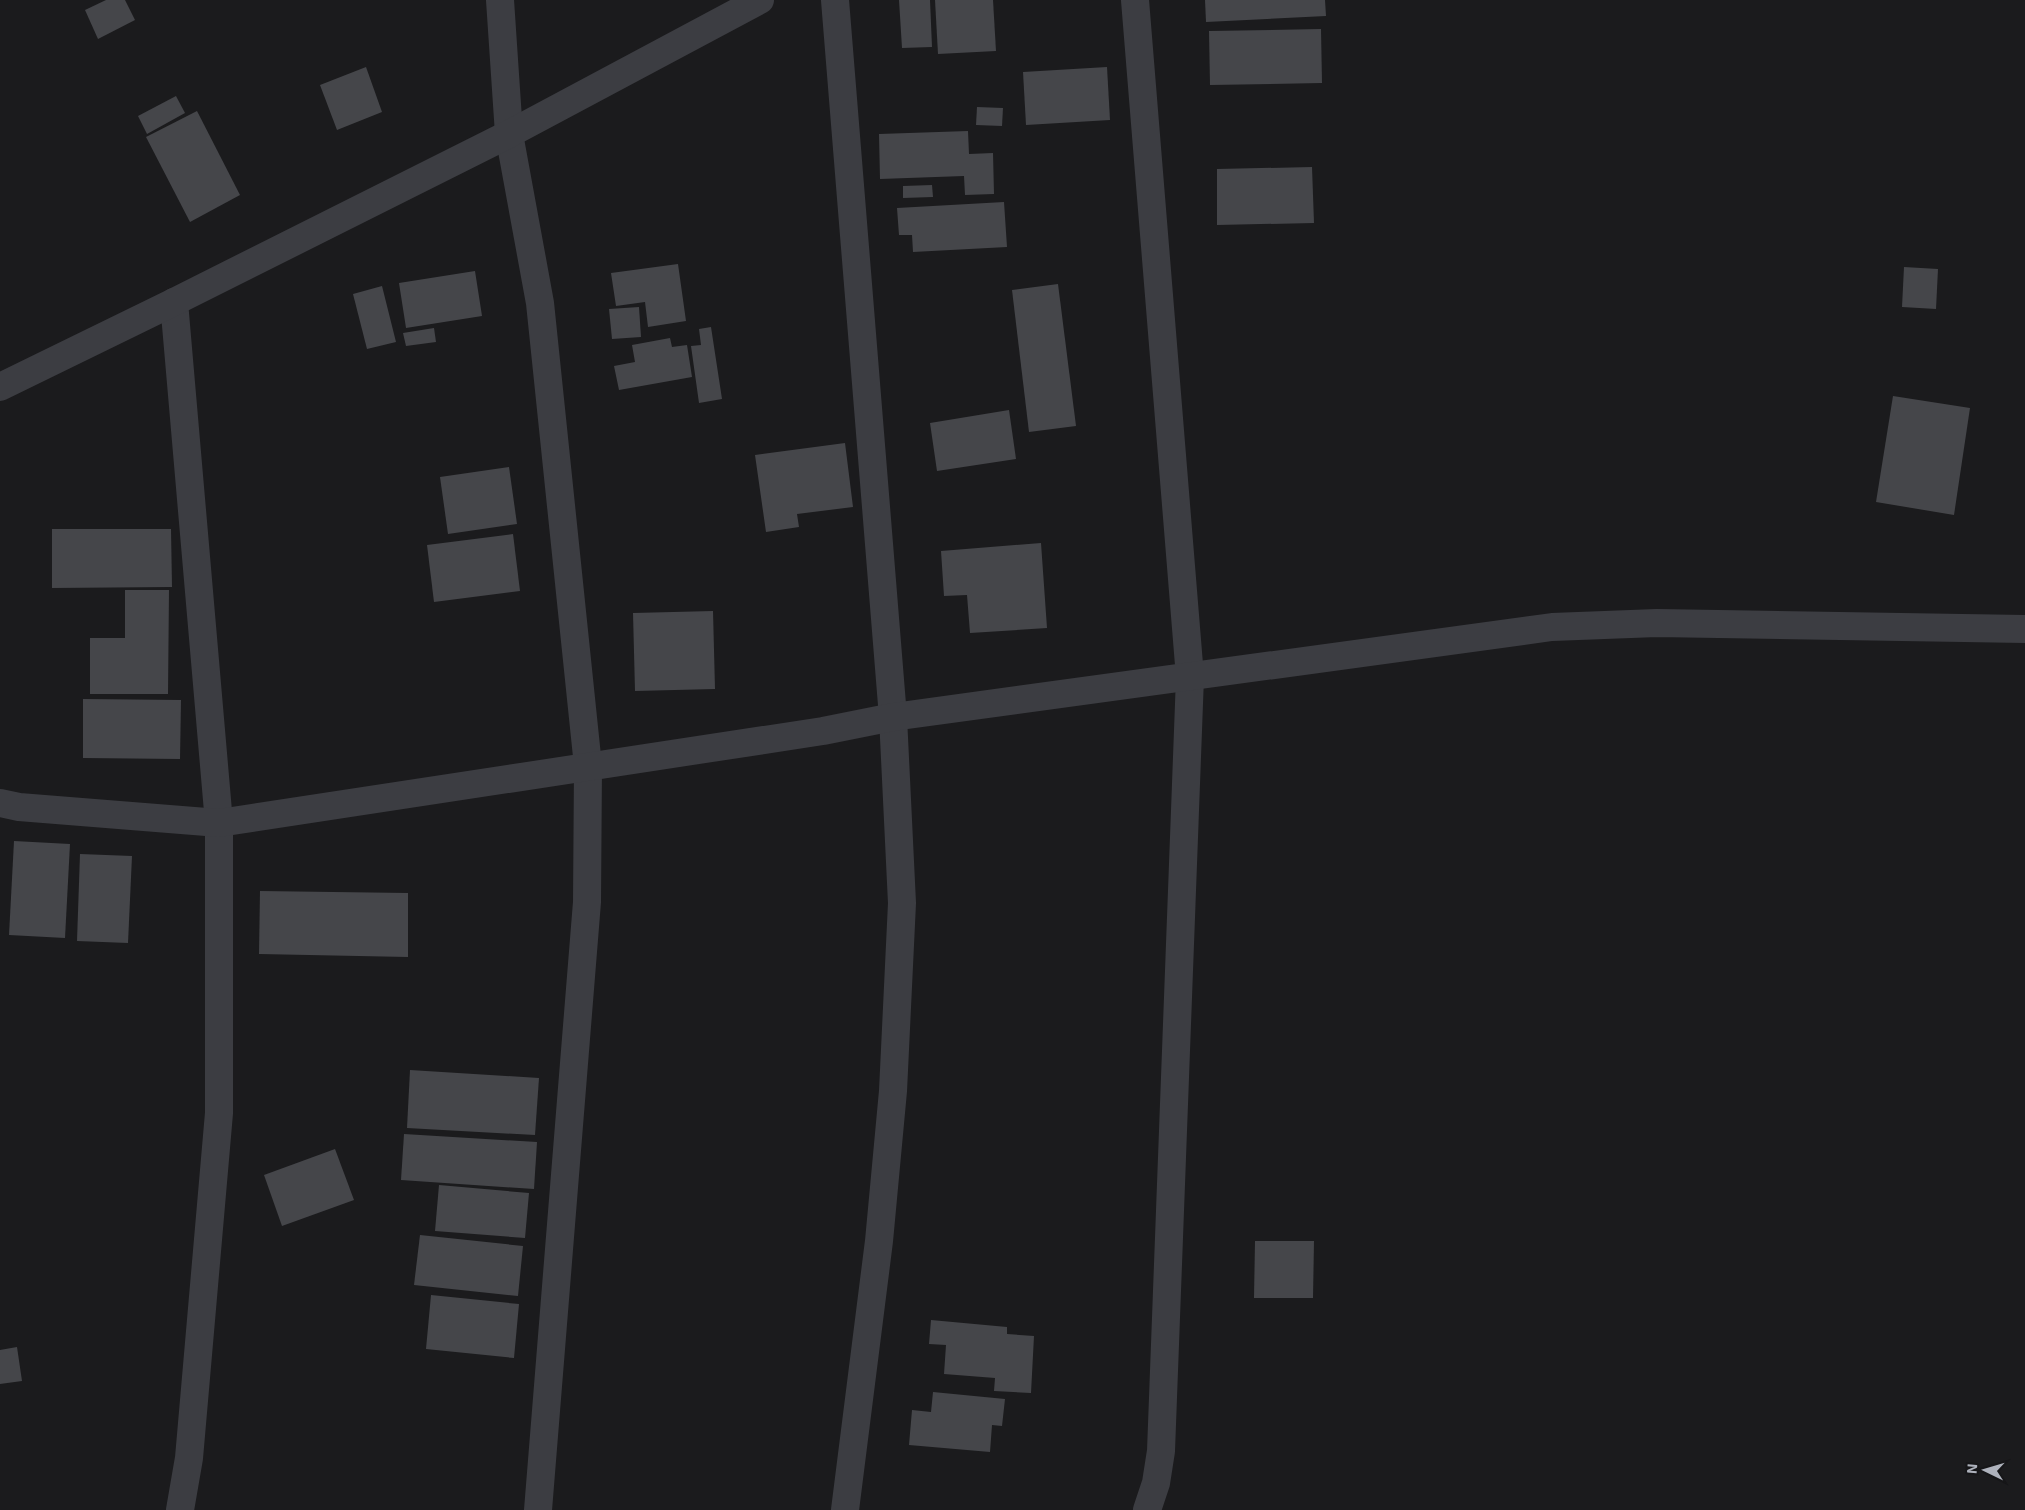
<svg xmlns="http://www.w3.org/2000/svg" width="2025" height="1510" font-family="'Exo 2',sans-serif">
<rect width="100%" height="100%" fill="#1b1b1d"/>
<g fill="#45464a">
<path d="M106 0H125L135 20 98 39 85 10Z"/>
<path d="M899 0H930L932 47 902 48Z"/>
<path d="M935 0H993L996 51 938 54Z"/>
<path d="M1205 0H1325L1326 16 1206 22Z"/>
<path d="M1321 29 1322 83 1210 85 1209 31Z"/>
<path d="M366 67 382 112 337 130 320 85Z"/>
<path d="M1107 67 1110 120 1026 125 1023 72Z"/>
<path d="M176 96 185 113 147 134 138 116Z"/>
<path d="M977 107 1003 108 1002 126 976 125Z"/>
<path d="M197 111 240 195 190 222 146 137Z"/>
<path d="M968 131 969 154 993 153 994 194 965 195 964 176 880 179 879 134Z"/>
<path d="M1312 167 1314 223 1217 225V169Z"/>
<path d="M932 185 933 197 903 198V186Z"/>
<path d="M1004 202 1007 247 913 252 912 235H899L897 208Z"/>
<path d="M678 264 686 321 648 327 645 302 616 306 611 273Z"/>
<path d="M1904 267 1938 269 1936 309 1902 307Z"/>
<path d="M475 271 482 316 406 328 399 283Z"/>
<path d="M1058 284 1076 426 1029 432 1012 290Z"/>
<path d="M382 286 396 342 367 349 353 294Z"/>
<path d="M639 307 641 337 612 339 609 309Z"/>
<path d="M711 327 722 399 699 403 691 346 701 345 699 329Z"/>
<path d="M434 328 436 342 406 346 403 333Z"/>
<path d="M670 338 672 347 687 345 692 377 619 390 614 366 635 362 632 345Z"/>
<path d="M1893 396 1970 408 1954 515 1876 502Z"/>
<path d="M1009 410 1016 459 937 471 930 423Z"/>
<path d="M845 443 853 507 797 514 799 527 766 532 755 455Z"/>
<path d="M509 467 517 524 448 534 440 477Z"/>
<path d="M52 529H171L172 587 52 588Z"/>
<path d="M513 534 520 591 434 602 427 545Z"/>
<path d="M1041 543 1047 628 970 633 967 595 944 596 941 551Z"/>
<path d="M125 590H169L168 694H90V638H125Z"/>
<path d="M713 611 715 689 635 691 633 613Z"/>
<path d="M83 699 181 700 180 759 83 758Z"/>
<path d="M14 841 70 844 65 938 9 935Z"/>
<path d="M80 854 132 856 128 943 77 941Z"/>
<path d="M260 891 408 893V957L259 954Z"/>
<path d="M410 1070 539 1078 535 1135 407 1128Z"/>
<path d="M404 1134 537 1142 534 1189 401 1180Z"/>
<path d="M335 1149 354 1200 282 1226 264 1175Z"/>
<path d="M439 1185 529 1193 525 1238 435 1231Z"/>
<path d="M420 1235 523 1246 518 1296 414 1285Z"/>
<path d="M1255 1241H1314L1313 1298H1254Z"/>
<path d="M431 1295 519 1304 514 1358 426 1349Z"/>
<path d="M931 1320 1007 1327V1334L1034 1336 1031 1393 994 1391 995 1378 944 1374 946 1345 929 1344Z"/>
<path d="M17 1347 22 1381 0 1384V1350Z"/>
<path d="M933 1392 1005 1399 1002 1426 992 1425 990 1452 909 1445 912 1410 931 1412Z"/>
</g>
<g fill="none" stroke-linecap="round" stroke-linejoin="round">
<g stroke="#3c3d42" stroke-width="28">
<path d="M500 0 509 134 540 303 588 766 587 902 538 1510"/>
<path d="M835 0 893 717 902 903 893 1091 879 1241 845 1510"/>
<path d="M1135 0 1190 677 1161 1451 1156 1483 1147 1510"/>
<path d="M174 302 219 823V1113L189 1458 180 1510"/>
<path d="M0 387 174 302 509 134 760 0"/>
<path d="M0 803 19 807 219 823 823 731 893 717 1552 627 1657 623 2025 629"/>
</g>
</g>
<g transform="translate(1985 1470) rotate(275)" stroke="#161618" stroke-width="4" paint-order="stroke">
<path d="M0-4L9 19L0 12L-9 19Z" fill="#aeb2bc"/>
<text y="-8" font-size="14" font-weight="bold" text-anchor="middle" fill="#aeb2bc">N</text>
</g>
</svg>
